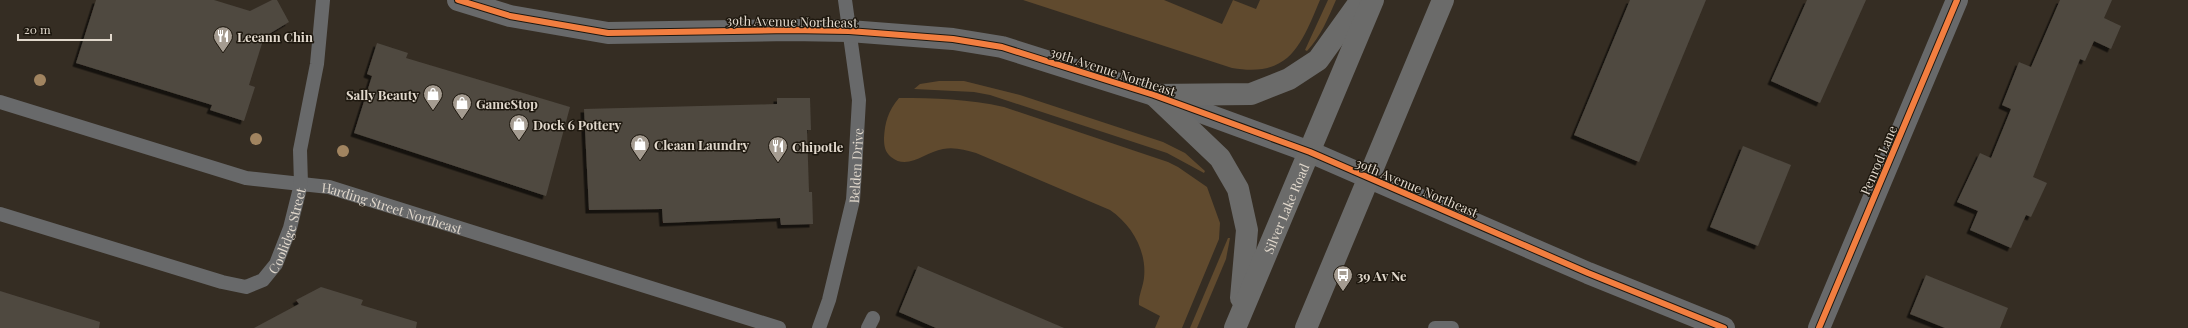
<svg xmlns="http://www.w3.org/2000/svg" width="2188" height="328" font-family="'Playfair Display',serif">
<defs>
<filter id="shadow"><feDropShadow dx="-3.5" dy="3.5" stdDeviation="0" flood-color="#0009"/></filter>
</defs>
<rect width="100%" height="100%" fill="#352d23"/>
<g fill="#604a2e">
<path d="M1023 0H1164L1222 24 1233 0 1256 9 1260 0H1320C1301 45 1290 78 1232 68Z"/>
<path d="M1328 0H1336C1328 18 1321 36 1307 51L1305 50Z"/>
<path d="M939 81H964L1020 95 1163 142 1185 153 1205 171 1204 173 1167 153 990 95 974 92 914 89 920 84Z"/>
<path d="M899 98C934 98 969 99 1004 107L1168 162 1178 167 1207 187 1220 223 1219 239 1182 328H1155L1160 316 1139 305C1138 297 1143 287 1144 278 1147 251 1132 225 1110 210L976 153C965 150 955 147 943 149 925 152 908 171 891 157 885 152 884 146 884 138 885 122 888 111 899 98Z"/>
<path d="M1228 238H1230L1226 259 1197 328H1190Z"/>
</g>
<g fill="#4f4940" filter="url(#shadow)">
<path d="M96 0H214L250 11 272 0H277L289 22 264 37 249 85 255 87 244 121 210 110 212 105 76 63Z"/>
<path d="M1630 0H1706L1639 162 1574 135Z"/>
<path d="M1807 0H1866L1820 103 1771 81Z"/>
<path d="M2060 0H2112L2104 18 2121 26 2111 49 2094 41 2085 61 2080 59 2033 177 2047 183 2031 217 2026 215 2011 248 1970 230 1978 211 1957 202 1980 153 1991 158 2011 109 2002 105 2019 62 2031 67Z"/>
<path d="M377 43 408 53 406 58 570 107 546 196 354 133 372 76 367 74Z"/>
<path d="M777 98H810L811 130H807L809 192H812L813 224 781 225 780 218 663 223 662 209 589 210 584 109 777 104Z"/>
<path d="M1743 146 1791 165 1758 246 1710 227Z"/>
<path d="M918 266 1064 328H936L899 312Z"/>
<path d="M1926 275 2008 308 2000 328H1945L1910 314Z"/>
<path d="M321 287 363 300 361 305 417 322 416 328H254L299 304 296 300Z"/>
<path d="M0 291 100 322 99 328H0Z"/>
</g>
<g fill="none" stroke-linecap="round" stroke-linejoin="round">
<g stroke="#68696a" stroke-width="14">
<path id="s1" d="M0 102 246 178 329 187 779 328"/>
<path id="s2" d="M0 214 222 282 246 287 263 280 276 264 290 228 301 184 300 150 317 64 323 0"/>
<path id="s3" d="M819 328 829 300 853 200 855 170 859 100 845 0"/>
<path d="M868 328 873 318"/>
<path d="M1435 328H1452"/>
</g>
<g stroke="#68696a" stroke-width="22">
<path d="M458 0 510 16 608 33 790 30 849 31 953 39 1002 47 1154 95 1310 152 1588 273 1724 328"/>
<path d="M1819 328 1957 0"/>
</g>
<g stroke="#6b6b6a" stroke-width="22">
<path d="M1154 95 1220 158 1238 189 1247 230 1241 298"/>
<path d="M1154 95 1251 94 1289 79 1318 60 1361 0"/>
<path id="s4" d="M1235 328 1373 0"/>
<path d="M1306 328 1443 0"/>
</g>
<g stroke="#1e180f" stroke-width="8">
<g id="cycleway">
<path d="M458 0 510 16 608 33 790 30 849 31 953 39 1002 47 1154 95 1310 152 1588 273 1724 328"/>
<path d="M1819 328 1957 0"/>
</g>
</g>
<use href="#cycleway" stroke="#f27e40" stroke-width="6"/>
</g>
<g fill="#a18460">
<circle cx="40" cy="80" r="6"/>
<circle cx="256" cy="139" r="6"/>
<circle cx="343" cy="151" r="6"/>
</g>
<defs>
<g id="restaurant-pin" transform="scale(1)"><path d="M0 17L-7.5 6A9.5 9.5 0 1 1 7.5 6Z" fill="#a59c91" stroke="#1e180f"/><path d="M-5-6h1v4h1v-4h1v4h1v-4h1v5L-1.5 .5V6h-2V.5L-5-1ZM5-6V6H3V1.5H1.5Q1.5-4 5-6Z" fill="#fff"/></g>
<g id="shop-pin" transform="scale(1)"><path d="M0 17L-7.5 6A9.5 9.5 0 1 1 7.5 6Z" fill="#a59c91" stroke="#1e180f"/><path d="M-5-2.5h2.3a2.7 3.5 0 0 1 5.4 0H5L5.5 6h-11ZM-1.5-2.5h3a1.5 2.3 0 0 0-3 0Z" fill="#fff"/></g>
<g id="bus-pin" transform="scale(1)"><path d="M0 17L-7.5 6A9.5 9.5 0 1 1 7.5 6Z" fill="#a59c91" stroke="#1e180f"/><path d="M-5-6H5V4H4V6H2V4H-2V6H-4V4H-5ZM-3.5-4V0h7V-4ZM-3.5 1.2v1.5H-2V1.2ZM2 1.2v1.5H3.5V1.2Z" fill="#fff"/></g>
</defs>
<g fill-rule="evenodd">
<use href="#restaurant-pin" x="223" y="36"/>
<use href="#shop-pin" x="433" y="94"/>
<use href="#shop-pin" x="462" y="103"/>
<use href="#shop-pin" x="519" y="124"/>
<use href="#shop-pin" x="640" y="144"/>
<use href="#restaurant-pin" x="778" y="146"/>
<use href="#bus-pin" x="1343" y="275"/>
</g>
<g text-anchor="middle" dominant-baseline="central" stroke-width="3" stroke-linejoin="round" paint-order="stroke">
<g font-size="13" fill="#e1d8cc" stroke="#1e180f">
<text transform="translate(792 21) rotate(1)">39th Avenue Northeast</text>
<text transform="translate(1113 71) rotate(18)">39th Avenue Northeast</text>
<text transform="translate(1878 160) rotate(-67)">Penrod Lane</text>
<text stroke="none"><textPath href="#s3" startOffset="167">Belden Drive</textPath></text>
<text transform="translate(1417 187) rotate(23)">39th Avenue Northeast</text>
<text stroke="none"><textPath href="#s1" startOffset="407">Harding Street Northeast</textPath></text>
<text stroke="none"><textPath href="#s4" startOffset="130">Silver Lake Road</textPath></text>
<text stroke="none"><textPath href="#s2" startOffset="331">Coolidge Street</textPath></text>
</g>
<g font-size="13" font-weight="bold" fill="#e1d8cc" stroke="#1e180f" text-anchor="start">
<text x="237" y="36">Leeann Chin</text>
<text x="419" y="94" text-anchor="end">Sally Beauty</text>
<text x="476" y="103">GameStop</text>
<text x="533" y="124">Dock 6 Pottery</text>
<text x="654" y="144">Cleaan Laundry</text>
<text x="792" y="146">Chipotle</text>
<text x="1357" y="275">39 Av Ne</text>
</g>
</g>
<path d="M18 34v6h93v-6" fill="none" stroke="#e1d8cc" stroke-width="2"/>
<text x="24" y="34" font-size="12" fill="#e1d8cc" stroke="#1e180f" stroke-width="3" paint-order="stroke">20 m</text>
</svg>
